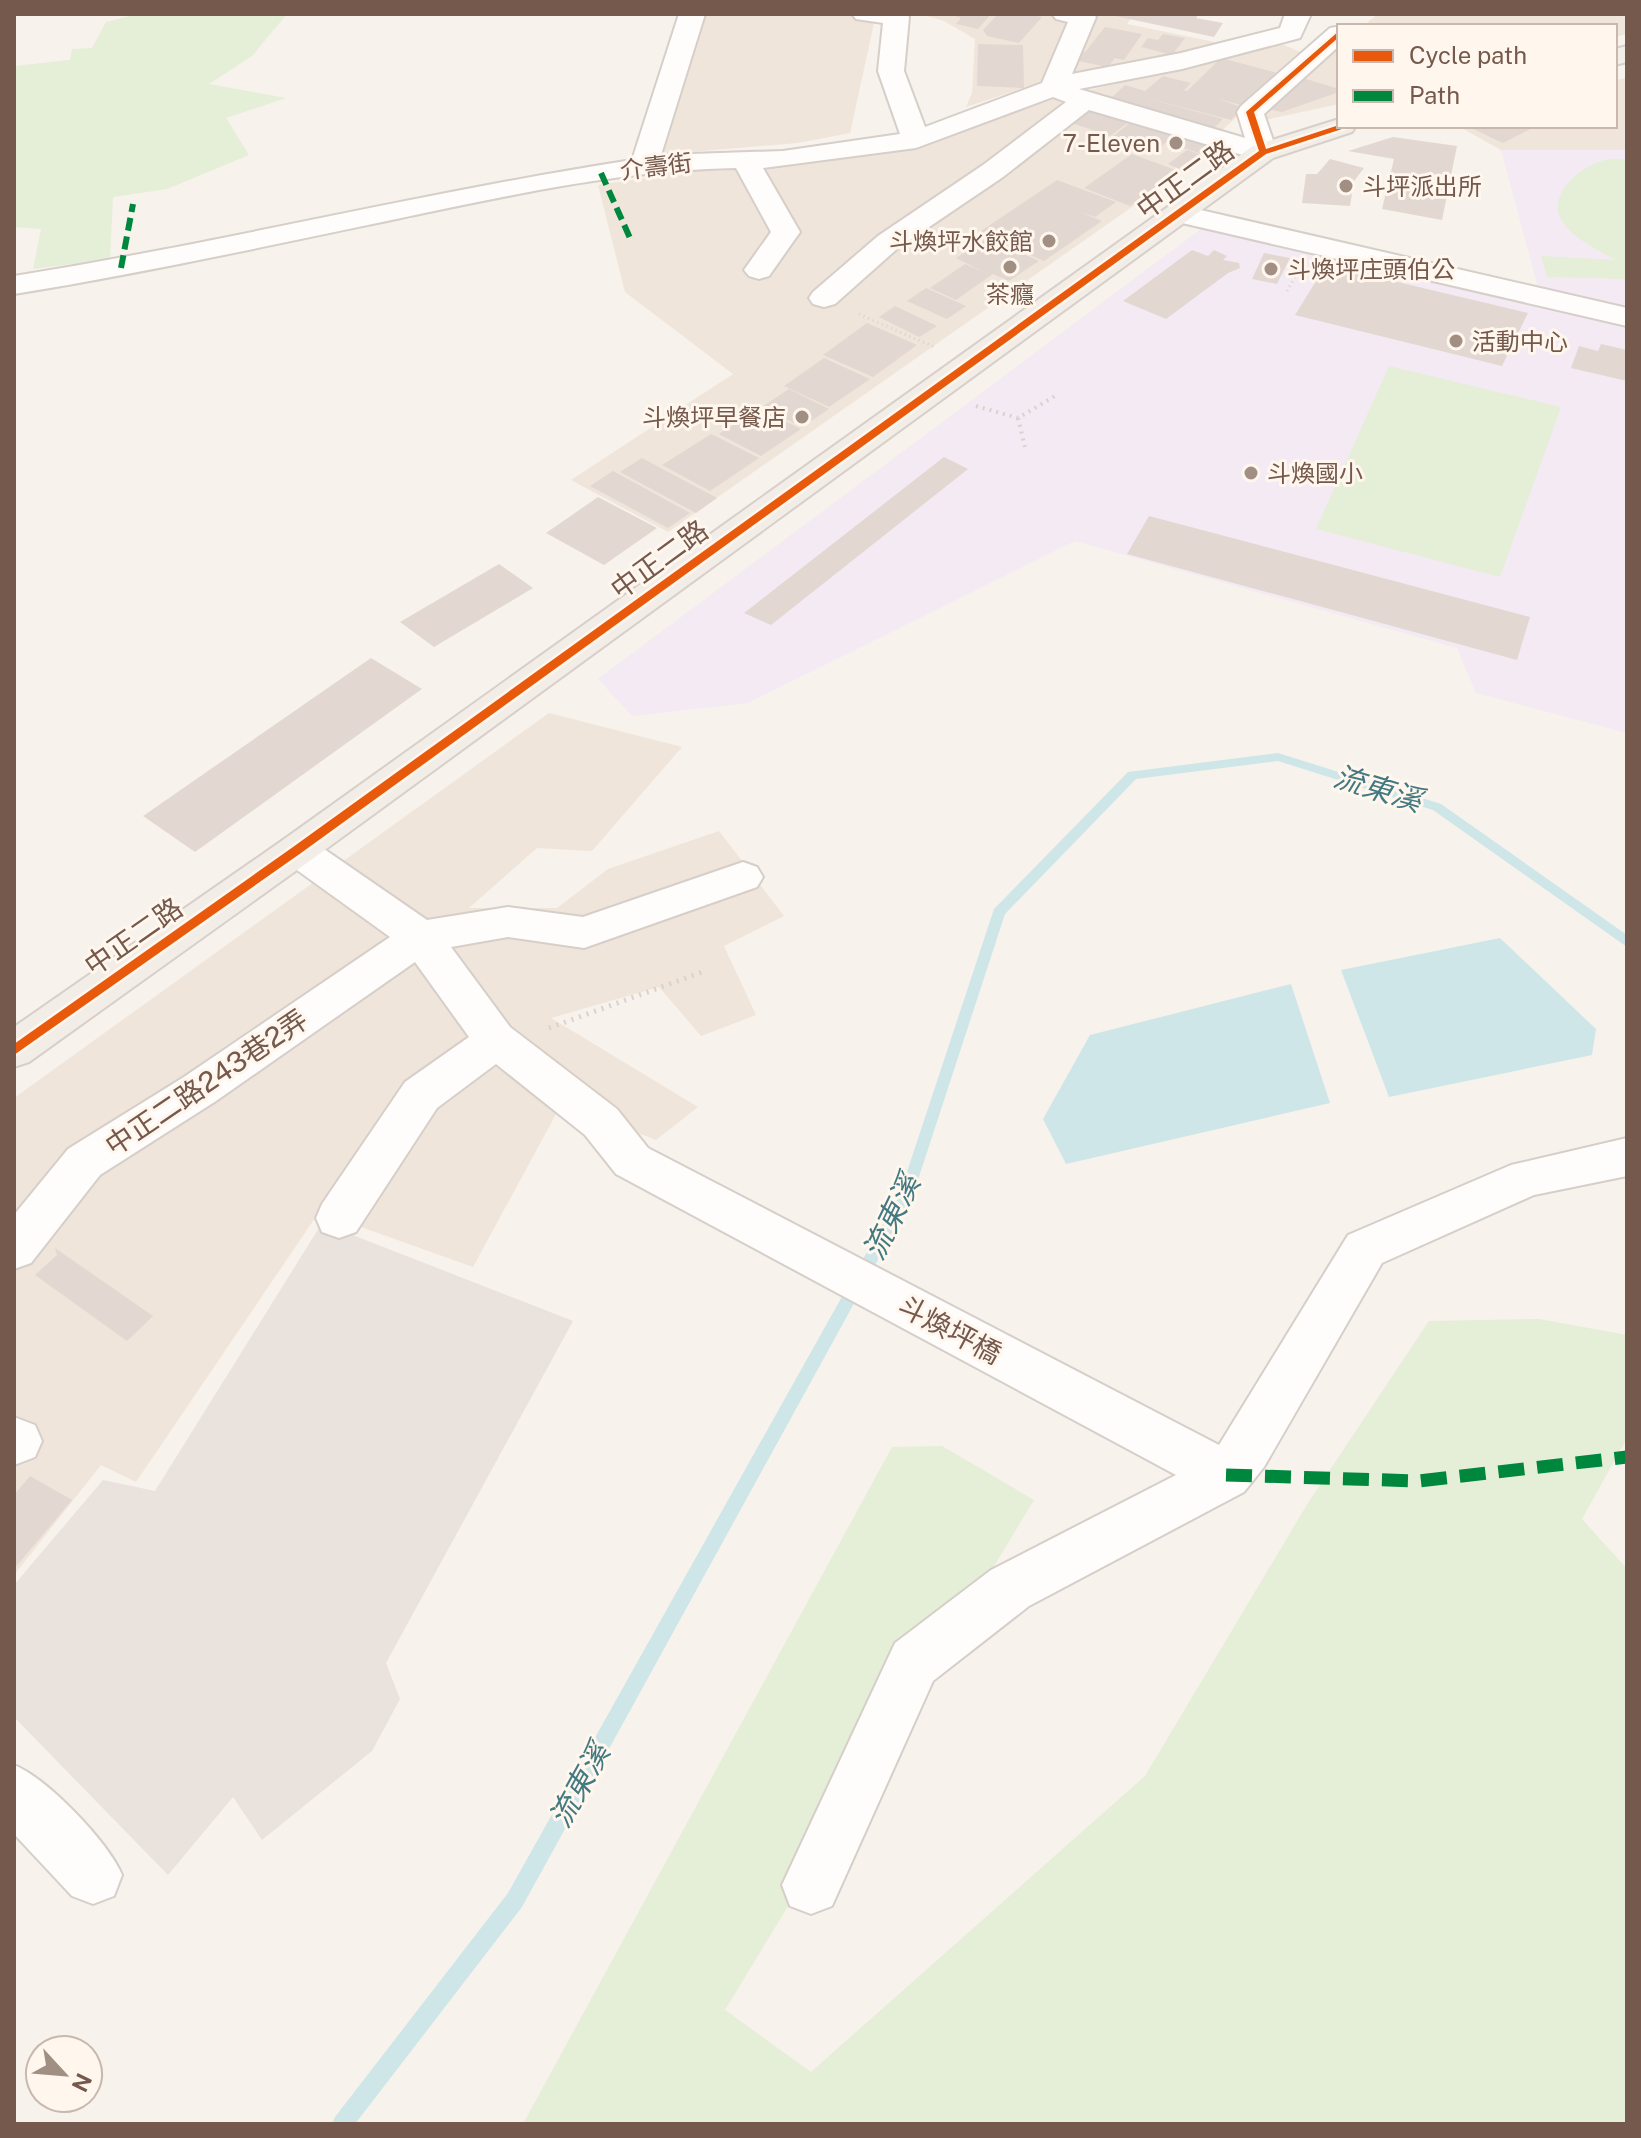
<svg xmlns="http://www.w3.org/2000/svg" width="1641" height="2138" font-family="'Public Sans','Noto Sans TC',sans-serif">
<rect width="100%" height="100%" fill="#f7f2ec"/>
<g fill="#f0e5da">
<path d="M702 14H876L850 133 798 143 643 156Z"/>
<path d="M921 14H1134L1127 24 1220 43 1150 62 1059 76 966 107 972 93 975 39 944 21Z"/>
<path d="M1378 14H1627V34L1615 37V26H1363Z"/>
<path d="M1275 41 1305 54 1217 135 1086 91Z"/>
<path d="M1339 45V104L1260 121 1264 103Z"/>
<path d="M1627 78V150H1501L1458 126H1615V80Z"/>
<path d="M1056 96 1219 146 668 532 571 480 733 374 625 292 598 185 910 139 987 123Z"/>
<path d="M549 713 682 747 592 851 537 848 469 908H557L608 869 719 831 784 916 724 946 756 1015 701 1036 659 987 551 1018 698 1107 656 1140 562 1103 473 1267 319 1212 136 1482 101 1465 14 1575V1098Z"/>
</g>
<path fill="#eae2dd" d="M322 1223 573 1321 386 1663 400 1699 372 1751 262 1840 233 1797 168 1875 14 1717V1585L103 1480 155 1491Z"/>
<g fill="#f3eaf3">
<path d="M1501 150H1627V306L1538 287Z"/>
<path d="M1201 229 1627 326V733L1476 693 1457 648 1075 541 748 703 632 716 598 679Z"/>
</g>
<g fill="#e5eed7">
<path d="M138 14H287L252 56 209 84 286 98 226 118 249 155 167 189 113 197 110 259 33 269 41 229 14 227V66L70 60 72 49 92 48 106 22Z"/>
<path d="M1627 159V279L1547 277 1541 256 1616 260C1599 251 1578 241 1565 225 1543 199 1577 168 1602 161 1609 158 1619 159 1627 159Z"/>
<path d="M1389 366 1561 407 1500 577 1316 529Z"/>
<path d="M1539 1319 1627 1335V1438L1582 1519 1627 1569V2124H523L892 1447 942 1446 1034 1500 725 2010 811 2072 1145 1776 1308 1503 1429 1321Z"/>
</g>
<g fill="#cee6e7">
<path d="M1500 938 1596 1029 1592 1055 1389 1097 1341 970Z"/>
<path d="M1291 984 1330 1103 1066 1164 1043 1119 1090 1035Z"/>
</g>
<g fill="none" stroke-linecap="round" stroke-linejoin="round">
<path fill="#cee6e7" fill-rule="evenodd" d="M1278 753 1441 804 1627 935V947L1433 810 1278 761 1136 779 1005 914 912 1198 522 1907 355 2124H332L335 2117 508 1893 900 1193 994 909 1128 772Z"/>
</g>
<g fill="#e2d8d1">
<path d="M948 14H991L978 29 956 24 961 18Z"/>
<path d="M998 14H1027L1042 17 1019 43 987 36 983 30Z"/>
<path d="M1106 14H1195L1198 15 1196 18 1223 23 1214 37Z"/>
<path d="M1105 27 1142 34 1124 60 1115 58 1108 67 1073 60 1080 51 1085 52Z"/>
<path d="M1163 34 1185 38 1172 55 1141 47 1148 38 1158 40Z"/>
<path d="M978 44 1023 45 1024 88 977 86Z"/>
<path d="M1221 58 1281 74 1244 106 1216 98 1244 108 1231 120 1139 96 1223 119 1211 131 1109 100 1125 85 1145 91 1163 76 1191 83 1184 90 1187 91Z"/>
<path d="M1303 78 1339 89V92L1282 112 1267 109Z"/>
<path d="M1087 106 1130 121 1110 136 1066 121Z"/>
<path d="M1132 121 1175 134 1155 152 1111 138Z"/>
<path d="M1467 126H1536L1503 143Z"/>
<path d="M1178 134 1215 146 1205 155 1168 143Z"/>
<path d="M1393 137 1457 146 1442 220 1382 209 1394 159 1348 151Z"/>
<path d="M1187 150 1202 155 1182 170 1168 164Z"/>
<path d="M1132 154 1178 171 1130 206 1084 188Z"/>
<path d="M1330 159 1364 168 1354 181 1350 206 1302 203 1306 174H1317Z"/>
<path d="M1057 180 1116 202 1095 217 1080 212 1102 221 1044 261 978 233Z"/>
<path d="M988 238 1039 261 1009 281 993 274 956 300 930 288 965 264 984 272 956 258Z"/>
<path d="M1192 250 1208 256 1214 250 1227 256 1223 260 1239 263 1240 268 1228 273 1166 319 1123 301Z"/>
<path d="M1264 253 1290 258 1277 284 1252 279Z"/>
<path d="M1326 265 1528 313 1502 366 1295 315Z"/>
<path d="M926 288 966 306 947 319 907 301Z"/>
<path d="M895 306 937 326 919 337 879 317Z"/>
<path d="M867 323 917 345 873 377 823 355Z"/>
<path d="M1601 344 1627 350V381L1571 368 1579 346 1598 351Z"/>
<path d="M824 358 870 379 829 407 784 386Z"/>
<path d="M789 389 829 409 802 427 762 407Z"/>
<path d="M759 408 801 429 761 456 719 434Z"/>
<path d="M711 434 759 458 710 491 662 465Z"/>
<path d="M944 457 968 469 771 625 744 613Z"/>
<path d="M642 458 717 498 696 513 620 472Z"/>
<path d="M613 471 690 513 668 528 590 486Z"/>
<path d="M598 497 657 528 604 565 546 533Z"/>
<path d="M1149 516 1530 617 1517 660 1127 554Z"/>
<path d="M499 564 533 588 434 647 400 622Z"/>
<path d="M371 658 422 689 195 852 143 816Z"/>
<path d="M55 1248 153 1316 127 1341 35 1275 57 1255Z"/>
<path d="M30 1476 72 1500 14 1569V1495Z"/>
</g>
<g fill="none" stroke-linecap="round" stroke-linejoin="round">
<g stroke="#d6cec8" stroke-width="4">
<g id="minor">
<path d="M679 14H705L661 155 783 151 900 134 878 71 883 23 856 19 852 14H906L909 17 904 71 925 127 1042 83 1068 22 1056 19 1052 14H1093L1096 17 1072 74 1181 53 1280 28 1285 14H1311L1300 38 1182 69 1079 89 1245 138 1237 112 1241 106 1330 28 1342 26H1339V46L1264 114 1277 152 1273 158 1263 160 1253 158 1089 110 1003 177 898 248 835 304 824 307 813 304 809 298 813 292 878 236 983 165 1066 102 1053 97 916 148 763 168 800 232 769 276 759 279 749 276 744 270 771 232 736 168C623 170 511 195 401 218 272 245 144 273 14 294V276C221 243 425 192 632 160Z"/>
<path d="M1179 205 1627 308V326L1169 220 1165 214 1169 208Z"/>
<path d="M297 836 311 840 427 920 508 907 583 917 743 862 757 867 763 877 757 887 584 948 508 937 451 947 510 1027 617 1109 648 1148 1219 1445 1348 1235 1511 1165 1627 1138V1176L1534 1195 1382 1263 1264 1467 1244 1492 1029 1606 933 1681 832 1906 811 1914 790 1906 782 1885 895 1643 991 1570 1176 1475 616 1174 585 1135 496 1064 437 1108 356 1232 339 1238 322 1232 316 1218 322 1204 405 1082 469 1037 415 962 216 1101 100 1175 31 1263 14 1269V1215L68 1149 184 1077 390 937 283 860 277 850 283 840Z"/>
<path d="M14 1417 35 1425 42 1441 35 1457 17 1464 14 1463Z"/>
<path d="M14 1765C47 1778 108 1842 122 1875L114 1896 93 1904 72 1896 14 1834Z"/>
</g>
</g>
<g stroke="#d8cfca" stroke-width="4">
<g id="major">
<path d="M1627 46V62L1615 65V49Z"/>
<path d="M1339 119V126H1356L1352 132 1273 158 311 860 29 1062 14 1067V1027L283 840 1253 146Z"/>
</g>
</g>
<g stroke="#dad2cf" stroke-width="3" stroke-dasharray="1 4" stroke-linecap="butt">
<path d="M1287 291 1297 273"/>
<path d="M859 314 934 347"/>
</g>
<g stroke="#dad2cf" stroke-width="4" stroke-dasharray="2 5" stroke-linecap="butt">
<path d="M976 406 1018 418 1055 396"/>
<path d="M1018 418 1025 447"/>
</g>
<path stroke="#dad2cf" stroke-width="5" stroke-dasharray="2 6" stroke-linecap="butt" d="M549 1028 705 971"/>
<use href="#minor" fill="#fefdfc" fill-rule="evenodd"/>
<use href="#major" fill="#f2ede6" fill-rule="evenodd"/>
<g stroke="#00873e" stroke-width="6" stroke-dasharray="13 6" stroke-linecap="butt">
<path d="M601 173 630 238"/>
<path d="M121 268 133 204"/>
</g>
<path stroke="#00873e" stroke-width="13" stroke-dasharray="26 13" stroke-linecap="butt" d="M1226 1475 1419 1481 1627 1457"/>
<g stroke="#fff7ee" stroke-width="5">
<path id="cycleway" d="M1339 31V37L1254 112 1266 149 1339 125 1346 126 1345 128 1266 154 301 853 14 1055V1044L293 847 1259 151 1246 112Z"/>
</g>
<use href="#cycleway" fill="#e8590c" fill-rule="evenodd"/>
</g>
<g fill="#a28f84" stroke="#fff7ee" stroke-width="3">
<circle cx="1176" cy="143" r="8"/>
<circle cx="1346" cy="186" r="8"/>
<circle cx="1049" cy="241" r="8"/>
<circle cx="1010" cy="267" r="8"/>
<circle cx="1271" cy="269" r="8"/>
<circle cx="1456" cy="341" r="8"/>
<circle cx="802" cy="417" r="8"/>
<circle cx="1251" cy="473" r="8"/>
</g>
<g text-anchor="middle" dominant-baseline="central" stroke-width="6" stroke-linejoin="round" paint-order="stroke">
<g font-size="24" fill="#75594c" stroke="#fff7ee" text-anchor="start">
<text x="1160" y="143" text-anchor="end">7-Eleven</text>
<text x="1362" y="186">斗坪派出所</text>
<text x="1033" y="241" text-anchor="end">斗煥坪水餃館</text>
<text x="1287" y="269">斗煥坪庄頭伯公</text>
<text x="1010" y="294" text-anchor="middle">茶癮</text>
<text x="1472" y="341">活動中心</text>
<text x="786" y="417" text-anchor="end">斗煥坪早餐店</text>
<text x="1267" y="473">斗煥國小</text>
</g>
<g font-size="24" fill="#75594c" stroke="#fff7ee">
<text transform="translate(656 166) rotate(-7)">介壽街</text>
</g>
<g font-size="28" fill="#75594c" stroke="#fff7ee">
<text transform="translate(1185 179) rotate(-36)">中正二路</text>
<text transform="translate(659 559) rotate(-36)">中正二路</text>
<text transform="translate(133 936) rotate(-35)">中正二路</text>
<text transform="translate(206 1082) rotate(-34)">中正二路243巷2弄</text>
<text transform="translate(950 1329) rotate(28)">斗煥坪橋</text>
</g>
<g font-size="30" font-style="italic" fill="#437981" stroke="#fff7ee">
<text transform="translate(1378 788) rotate(17)">流東溪</text>
<text transform="translate(891 1217) rotate(-64)">流東溪</text>
<text transform="translate(579 1785) rotate(-61)">流東溪</text>
</g>
</g>
<rect width="1641" height="2138" fill="none" stroke="#75594c" stroke-width="32"/>
<rect x="1337" y="24" width="280" height="104" fill="#fff7ee" stroke="#c8b8ad" stroke-width="2"/>
<rect x="1353" y="50" width="40" height="12" fill="#e8590c" stroke="#c8b8ad" stroke-width="2"/>
<text x="1409" y="64" font-size="24" fill="#75594c">Cycle path</text>
<rect x="1353" y="90" width="40" height="12" fill="#00873e" stroke="#c8b8ad" stroke-width="2"/>
<text x="1409" y="104" font-size="24" fill="#75594c">Path</text>
<g transform="translate(64 2074) rotate(116)"><circle r="38" fill="#fff7ee" stroke="#c8b8ad" stroke-width="2"/>
<path d="M0-6L14 30L0 20L-14 30Z" fill="#a28f84"/>
<text y="-12" font-size="22" font-weight="bold" text-anchor="middle" fill="#75594c">N</text>
</g>
</svg>
